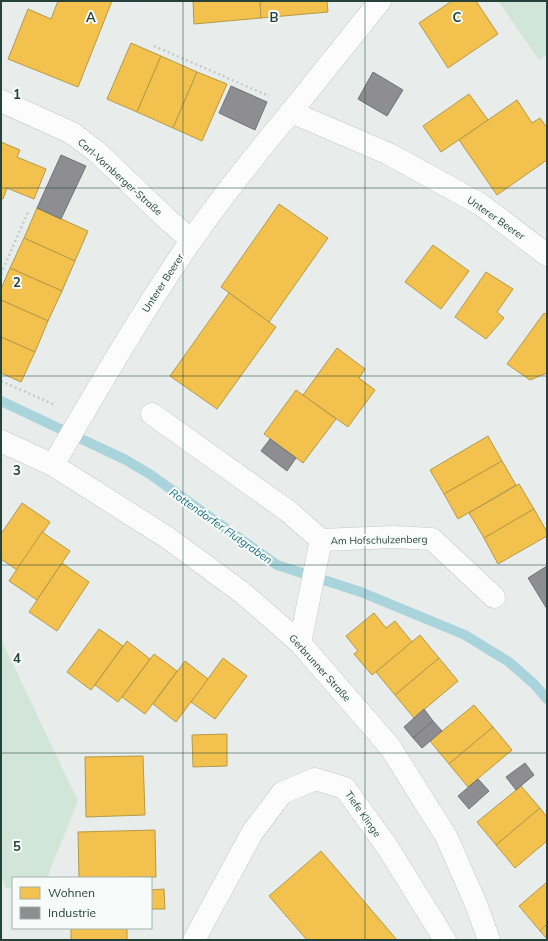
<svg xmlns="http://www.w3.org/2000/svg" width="548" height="941" font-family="Mulish,sans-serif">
<rect width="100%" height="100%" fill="#e8edeb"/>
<g fill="#d1e6d8">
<path d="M498 1H547V55L539 60Z"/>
<path d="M1 639 78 801 47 878H13V888H6L1 877Z"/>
</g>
<g fill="#f2c14e" stroke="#b49b48">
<path d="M58 1H112L78 87 8 59 28 9 51 19Z"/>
<path d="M193 1H260L261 18 194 24Z"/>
<path d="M260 1H327L328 12 261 18Z"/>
<path d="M452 1H476L498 34 448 68 419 23Z"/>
<path d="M131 43 161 56 137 112 107 99Z"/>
<path d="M161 56 197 72 173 128 137 112Z"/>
<path d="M197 72 227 84 202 141 173 128Z"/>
<path d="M469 94 488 120 441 152 423 126Z"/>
<path d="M517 100 532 123 540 118 547 128V160L497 195 459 140Z"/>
<path d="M1 142 20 150 17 157 46 169 34 199 7 188 3 199 1 198Z"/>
<path d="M279 204 328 238 269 322 221 287Z"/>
<path d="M37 208 88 231 75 261 24 238Z"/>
<path d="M24 238 75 261 62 291 10 268Z"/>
<path d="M433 245 469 271 441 309 405 282Z"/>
<path d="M10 268 62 291 48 321 1 300V289Z"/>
<path d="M486 272 513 289 497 312 504 318 486 339 455 317Z"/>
<path d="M229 293 276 327 217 409 170 376Z"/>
<path d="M1 300 48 321 35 352 1 337Z"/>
<path d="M544 313 547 315V373L530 380 507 364Z"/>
<path d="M1 337 35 352 21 382 1 373Z"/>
<path d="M337 348 365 369 359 378 375 390 348 427 303 395Z"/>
<path d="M296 390 336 419 303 463 264 434Z"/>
<path d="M488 436 502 461 444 494 430 470Z"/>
<path d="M502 461 516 485 458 519 444 494Z"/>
<path d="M519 484 534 509 484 538 469 513Z"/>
<path d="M22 503 50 522 17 570 1 559V534Z"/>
<path d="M534 509 547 532V536L498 564 484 538Z"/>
<path d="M42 532 70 551 37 600 9 581Z"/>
<path d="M62 563 89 582 57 631 29 612Z"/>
<path d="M374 613 386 628 395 621 412 642 372 675 354 654 358 651 346 636Z"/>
<path d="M99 629 123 646 91 690 67 672Z"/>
<path d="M420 635 439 658 395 695 376 672Z"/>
<path d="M127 641 150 659 118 702 95 685Z"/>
<path d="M154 654 177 671 145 714 122 697Z"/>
<path d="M223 658 247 676 215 719 191 702Z"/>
<path d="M439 658 458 681 414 718 395 695Z"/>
<path d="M185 661 208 679 176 722 153 704Z"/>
<path d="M474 705 493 727 449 764 430 741Z"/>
<path d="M493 727 512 750 468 787 449 764Z"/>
<path d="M227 734V766L193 767 192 735Z"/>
<path d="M143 756 145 815 86 817 85 757Z"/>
<path d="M521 786 540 808 496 845 477 822Z"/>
<path d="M540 808 547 817V841L515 868 496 845Z"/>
<path d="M155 830 156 877 79 878 78 832Z"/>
<path d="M321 851 397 940H307L269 896Z"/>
<path d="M547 882V924L540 931 519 906Z"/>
<path d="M164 889 165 909H151V890Z"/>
<path d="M547 924V939L540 931Z"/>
<rect x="71" y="928" width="56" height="12"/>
</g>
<g fill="#8d8d92" stroke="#6e7678">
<path d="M373 72 403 90 387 116 358 99Z"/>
<path d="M231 86 267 102 255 130 219 113Z"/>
<path d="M61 155 86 166 61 219 37 208Z"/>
<path d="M270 439 296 458 287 471 261 451Z"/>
<path d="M547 566V609L528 578Z"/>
<path d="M424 709 433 721 413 738 404 727Z"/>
<path d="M433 721 442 731 422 748 413 738Z"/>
<path d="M525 763 534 775 516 790 506 777Z"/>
<path d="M478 779 489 791 469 809 458 796Z"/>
</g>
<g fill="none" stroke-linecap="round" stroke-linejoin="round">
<path stroke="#a9d4db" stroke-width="10" d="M1 401 126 460 151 475 277 565 361 592 465 635 509 662 534 684 547 699"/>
<g stroke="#c5cac8" stroke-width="23">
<g id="minor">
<path d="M1 101 72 133 97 152 166 218 191 240"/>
<path d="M291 112 380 1"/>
<path d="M152 414 288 511 321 540"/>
<path d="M53 465C97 390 141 313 191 241 222 196 256 154 291 112L389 154 480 204 547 255"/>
<path d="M300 643 321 540 394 537 432 539 494 597"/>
<path d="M194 940 252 833 282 793 315 779 345 788 388 848 445 940"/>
</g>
</g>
<g stroke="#c5cac8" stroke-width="23">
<path id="tertiary" d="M1 441 53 465 168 538 244 594 300 643 390 747 446 836 476 904 489 940"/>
</g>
<g stroke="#c3ccca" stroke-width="2.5" stroke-dasharray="2 3" stroke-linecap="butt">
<path d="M154 46 269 96"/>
<path d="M1 274 28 212"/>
<path d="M1 381 55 405"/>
</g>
<use href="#minor" stroke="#fcfcfc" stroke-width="22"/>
<use href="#tertiary" stroke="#fcfcfc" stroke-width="22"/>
</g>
<path fill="none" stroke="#24423a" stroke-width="1" stroke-opacity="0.55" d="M183 1V940M365 1V940M1 188H547M1 376H547M1 565H547M1 753H547"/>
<g text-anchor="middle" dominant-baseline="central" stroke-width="4" stroke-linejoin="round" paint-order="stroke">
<g font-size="10" fill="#24423a" stroke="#f7fbf9">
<text transform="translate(120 177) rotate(42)">Carl-Vornberger-Straße</text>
<text transform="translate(496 218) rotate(35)">Unterer Beerer</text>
<text transform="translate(163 283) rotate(-57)">Unterer Beerer</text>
<text transform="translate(379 540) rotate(-1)">Am Hofschulzenberg</text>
<text transform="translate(320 668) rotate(48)">Gerbrunner Straße</text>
<text transform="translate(363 814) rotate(55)">Tiefe Klinge</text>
</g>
<g font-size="11" font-style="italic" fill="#1c6f80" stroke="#f7fbf9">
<text transform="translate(221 526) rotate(35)">Rottendorfer Flutgraben</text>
</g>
</g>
<g font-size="13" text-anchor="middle" font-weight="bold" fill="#24423a" stroke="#f7fbf9" stroke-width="4" stroke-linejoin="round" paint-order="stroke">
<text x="91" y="22">A</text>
<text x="274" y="22">B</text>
<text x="457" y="22">C</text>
<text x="17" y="99">1</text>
<text x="17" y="287">2</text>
<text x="17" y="475">3</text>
<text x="17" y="663">4</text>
<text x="17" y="851">5</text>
</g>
<rect width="548" height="941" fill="none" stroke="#24423a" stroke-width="4"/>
<rect x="12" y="877" width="140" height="52" fill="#f7fbf9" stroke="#a3b1ad"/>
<rect x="20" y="887" width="20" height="12" fill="#f2c14e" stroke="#a3b1ad"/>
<text x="48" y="897" font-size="12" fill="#24423a">Wohnen</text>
<rect x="20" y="907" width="20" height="12" fill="#8d8d92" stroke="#a3b1ad"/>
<text x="48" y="917" font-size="12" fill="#24423a">Industrie</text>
</svg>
